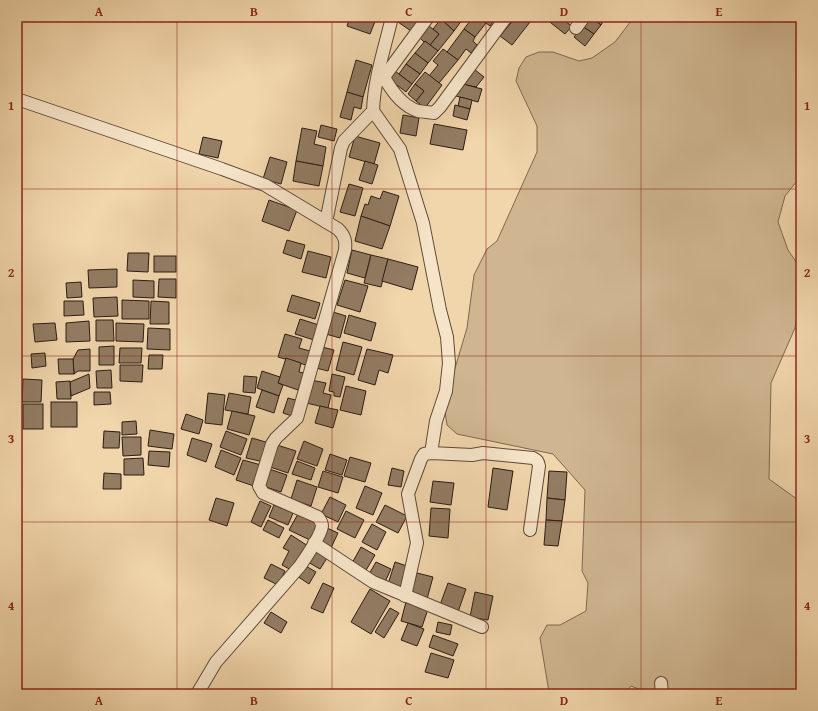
<svg xmlns="http://www.w3.org/2000/svg" width="818" height="711" font-family="'Gentium Book Plus',serif">
<rect width="100%" height="100%" fill="#f1d5ab"/>
<filter id="stains"><feTurbulence type="fractalNoise" baseFrequency=".005" numOctaves="4"/><feColorMatrix values="0 0 0 0 .2 0 0 0 0 .09 0 0 0 0 .02 0 0 0 .5 -.17"/></filter>
<radialGradient id="worn" r=".72"><stop offset=".6" stop-color="#630" stop-opacity="0"/><stop offset="1" stop-color="#630" stop-opacity=".3"/></radialGradient>
<path fill="#cfb691" stroke="#7d6952" d="M634 17H801V176L785 196 778 222 788 250 801 269V293L795 328 771 383 769 479 801 502V694H651L631 686 624 694H551L549 692 540 638 547 625H560L586 611 588 583 582 571 585 490 553 454 457 434 447 425 444 405 467 328 474 275 487 249 497 241 537 152V126L516 81 519 68 526 57 539 52H553L579 61 592 58 615 42Z"/>
<g fill="#927c63" stroke="#2b1c14">
<path d="M350 17H368L376 19 370 34 347 26Z"/>
<path d="M402 17H420L421 18 411 31 398 22Z"/>
<path d="M443 17H458L462 20 454 31 441 19Z"/>
<path d="M473 17H478L486 23 475 37 464 29Z"/>
<path d="M478 17H497L490 26Z"/>
<path d="M516 17H534L512 45 500 36Z"/>
<path d="M547 17H569L566 22 572 26 565 34 546 19Z"/>
<path d="M588 17H591L601 25 594 34 582 26Z"/>
<path d="M591 17H606L601 25Z"/>
<path d="M607 17H618L615 22Z"/>
<path d="M441 19 454 31 438 51 430 45 439 34 433 29Z"/>
<path d="M429 26 439 34 430 45 425 41 424 42 420 38Z"/>
<path d="M582 26 594 34 585 46 574 37Z"/>
<path d="M464 29 475 37 473 41 477 45 471 53 466 49 458 60 447 52Z"/>
<path d="M425 41 438 51 428 63 415 53Z"/>
<path d="M443 49 458 60 439 83 429 76 438 65 433 61Z"/>
<path d="M415 53 428 63 420 74 406 64Z"/>
<path d="M356 60 372 65 363 97 347 92Z"/>
<path d="M406 64 420 74 412 84 399 74Z"/>
<path d="M474 69 484 77 476 87 462 84Z"/>
<path d="M395 71 412 84 406 92 389 79Z"/>
<path d="M425 72 442 85 425 108 416 101 424 91 415 84Z"/>
<path d="M459 83 482 89 478 102 456 96Z"/>
<path d="M415 84 424 91 416 101 408 94Z"/>
<path d="M347 92 363 97 361 109 354 107 351 120 340 117Z"/>
<path d="M460 97 472 100 470 109 458 106Z"/>
<path d="M455 105 470 109 467 120 453 116Z"/>
<path d="M403 115 419 118 416 136 400 133Z"/>
<path d="M434 124 467 130 463 150 430 144Z"/>
<path d="M321 125 337 129 334 141 318 137Z"/>
<path d="M302 128 317 131 314 144 326 147 323 166 296 161Z"/>
<path d="M355 136 380 143 374 164 349 157Z"/>
<path d="M203 137 222 141 218 158 199 154Z"/>
<path d="M270 157 287 162 281 184 263 179Z"/>
<path d="M296 161 323 166 319 186 293 181Z"/>
<path d="M365 161 378 165 372 184 359 180Z"/>
<path d="M349 184 363 188 355 216 340 212Z"/>
<path d="M383 191 399 196 390 226 361 216 365 204 368 205 371 196 380 199Z"/>
<path d="M269 200 297 210 289 231 262 221Z"/>
<path d="M361 216 390 226 382 249 355 241Z"/>
<path d="M287 240 305 245 301 259 283 253Z"/>
<path d="M352 250 371 255 365 278 347 273Z"/>
<path d="M308 251 331 257 326 278 302 272Z"/>
<path d="M128 253H149L148 272 127 271Z"/>
<path d="M371 255 388 259 381 287 364 283Z"/>
<rect x="154" y="256" width="22" height="16"/>
<path d="M388 259 418 267 412 290 382 281Z"/>
<path d="M117 269V287L89 288 88 270Z"/>
<path d="M159 279H176V298L158 297Z"/>
<path d="M133 280 154 281V298L133 297Z"/>
<path d="M345 280 368 286 360 312 337 305Z"/>
<path d="M81 282 82 297 67 298 66 283Z"/>
<path d="M292 295 320 303 315 319 287 311Z"/>
<path d="M117 297 118 316 94 317 93 298Z"/>
<path d="M122 300 149 301V319H122Z"/>
<path d="M64 301H83L84 315 64 316Z"/>
<path d="M151 301 169 302V324H150Z"/>
<path d="M333 312 346 316 340 338 326 334Z"/>
<path d="M349 315 376 323 371 341 344 333Z"/>
<path d="M300 319 319 325 314 340 295 334Z"/>
<path d="M96 320H113L114 341H96Z"/>
<path d="M89 321 90 341 66 342V323Z"/>
<path d="M55 323 57 340 35 342 33 324Z"/>
<path d="M116 323 144 324 143 342 116 341Z"/>
<path d="M148 328 170 329V350L147 349Z"/>
<path d="M285 334 302 339 299 348 310 351 306 365 278 357Z"/>
<path d="M343 342 362 347 354 375 336 370Z"/>
<path d="M114 346V365H99V347Z"/>
<path d="M322 347 334 350 328 371 316 368Z"/>
<path d="M120 348H142L141 363H119Z"/>
<path d="M90 349V371H78L74 374 73 359 78 350Z"/>
<path d="M367 349 393 355 388 373 379 370 375 385 358 380Z"/>
<path d="M45 353 46 366 32 368 31 354Z"/>
<path d="M17 354H19L20 366 17 367Z"/>
<path d="M149 355H163L162 369H148Z"/>
<path d="M286 358 301 363 299 372 304 373 298 390 278 383Z"/>
<path d="M58 359H73L74 374H59Z"/>
<path d="M120 365H143L142 382 120 381Z"/>
<path d="M111 370 112 388H97L96 371Z"/>
<path d="M262 371 280 377 278 383 283 385 279 396 257 388Z"/>
<path d="M89 374 90 388 71 396 70 382Z"/>
<path d="M332 374 345 377 340 397 334 396V392L329 391Z"/>
<path d="M244 376 257 377 255 393 243 392Z"/>
<path d="M23 379 42 380 41 402H22Z"/>
<path d="M311 380 326 383 323 393 331 395 328 408 306 403Z"/>
<path d="M70 381 71 399H57L56 382Z"/>
<path d="M346 386 366 391 361 415 340 410Z"/>
<path d="M262 390 279 396 274 413 256 407Z"/>
<path d="M94 392H110L111 404 94 405Z"/>
<path d="M208 393 225 395 222 425 205 423Z"/>
<path d="M229 393 251 397 248 414 225 410Z"/>
<path d="M288 398 299 401 295 417 283 413Z"/>
<rect x="51" y="402" width="26" height="25"/>
<rect x="23" y="404" width="20" height="25"/>
<path d="M320 406 338 410 333 428 315 423Z"/>
<path d="M232 411 255 416 249 435 227 429Z"/>
<path d="M186 414 203 420 199 434 181 429Z"/>
<path d="M136 421 137 434 122 435V422Z"/>
<path d="M150 430 174 434 172 449 148 446Z"/>
<path d="M104 431 120 432 119 448H103Z"/>
<path d="M226 431 247 439 241 455 220 447Z"/>
<path d="M122 437H141V455L123 456Z"/>
<path d="M192 438 212 444 206 462 187 455Z"/>
<path d="M252 438 269 443 264 462 246 458Z"/>
<path d="M304 441 323 449 317 466 297 459Z"/>
<path d="M277 445 296 451 288 473 270 467Z"/>
<path d="M221 450 241 458 234 475 215 467Z"/>
<path d="M149 451 170 452 169 467 148 465Z"/>
<path d="M330 454 347 460 342 475 325 470Z"/>
<path d="M350 457 371 463 365 482 344 476Z"/>
<path d="M143 458 144 475H124V459Z"/>
<path d="M243 460 261 465 254 486 236 480Z"/>
<path d="M297 461 315 468 311 480 292 474Z"/>
<path d="M392 468 404 471 401 487 388 485Z"/>
<path d="M493 468 513 471 507 510 488 507Z"/>
<path d="M269 469 287 475 281 492 263 486Z"/>
<path d="M323 471 343 477 338 493 318 487Z"/>
<path d="M549 471 567 472 565 500 547 498Z"/>
<path d="M104 473 121 474V489H103Z"/>
<path d="M297 480 317 487 311 506 291 499Z"/>
<path d="M433 481 454 483 451 505 430 502Z"/>
<path d="M365 486 382 493 373 515 356 508Z"/>
<path d="M330 497 346 505 338 522 321 514Z"/>
<path d="M216 498 234 503 227 526 209 520Z"/>
<path d="M547 498 565 500 562 521 546 520Z"/>
<path d="M260 501 271 506 261 527 251 522Z"/>
<path d="M274 505 293 513 288 525 269 517Z"/>
<path d="M385 505 407 516 398 533 376 522Z"/>
<path d="M431 508 450 509 448 538 429 536Z"/>
<path d="M346 511 364 520 355 538 337 529Z"/>
<path d="M298 514 320 525 312 541 289 530Z"/>
<path d="M268 520 284 528 279 538 263 530Z"/>
<path d="M546 520 562 521 558 546 544 545Z"/>
<path d="M372 524 386 532 377 550 362 542Z"/>
<path d="M325 527 338 533 330 550 317 543Z"/>
<path d="M291 535 308 546 293 571 282 565 289 551 283 548Z"/>
<path d="M361 547 375 555 365 572 351 565Z"/>
<path d="M317 548 329 555 320 569 308 562Z"/>
<path d="M376 562 391 569 384 584 368 576Z"/>
<path d="M395 562 410 567 403 589 388 584Z"/>
<path d="M271 564 285 571 278 585 264 578Z"/>
<path d="M304 565 316 572 309 584 297 576Z"/>
<path d="M417 573 433 577 427 599 411 594Z"/>
<path d="M323 583 334 588 323 613 311 608Z"/>
<path d="M448 583 466 589 458 612 440 605Z"/>
<path d="M370 589 390 601 371 634 351 622Z"/>
<path d="M475 592 493 596 488 620 470 617Z"/>
<path d="M406 602 428 609 422 627 401 621Z"/>
<path d="M390 608 399 613 384 638 375 632Z"/>
<path d="M271 612 287 622 281 633 264 623Z"/>
<path d="M438 622 452 625 450 635 436 632Z"/>
<path d="M408 623 424 629 417 646 401 640Z"/>
<path d="M433 635 458 644 453 656 429 647Z"/>
<path d="M431 653 454 660 448 678 425 672Z"/>
</g>
<g fill="none" stroke-linecap="round" stroke-linejoin="round">
<g stroke="#5c4a3a" stroke-width="14">
<g id="street">
<path d="M576 28 584 17"/>
<path d="M384 77C391 90 403 106 418 111 423 112 429 112 434 113L440 107 506 17"/>
<path d="M377 82 384 77 428 17"/>
<path d="M17 99 222 169 265 185 338 229C345 236 346 241 345 250L297 418 276 438 272 444 259 486 263 493 318 517C320 520 322 522 322 526 321 536 306 557 300 566L216 662 197 694"/>
<path d="M373 111 400 149 423 223 440 310 447 337 449 363 446 391 436 421 431 453"/>
<path d="M326 222 341 148 344 141 373 111C374 79 385 47 392 17"/>
<path d="M314 543 373 582 482 627"/>
<path d="M405 596 417 543 408 494 421 459 424 454 431 453 472 455 483 453 533 458C537 460 538 461 539 466L530 530"/>
<path d="M661 683 662 694"/>
</g>
</g>
<use href="#street" stroke="#f6e4c8" stroke-width="12"/>
</g>
<path fill="none" stroke="#8f2418" stroke-width="1" stroke-opacity="0.55" d="M177 17V694M332 17V694M486 17V694M641 17V694M17 189H801M17 356H801M17 522H801"/>
<rect width="818" height="711" fill="none" stroke="#f1d5ab" stroke-width="44"/>
<rect x="22" y="22" width="774" height="667" fill="none" stroke="#8f2418" stroke-width="1.5"/>
<g font-size="13" text-anchor="middle" font-weight="bold" fill="#8f2418">
<text x="99" y="16">A</text>
<text x="254" y="16">B</text>
<text x="409" y="16">C</text>
<text x="564" y="16">D</text>
<text x="719" y="16">E</text>
<text x="11" y="110">1</text>
<text x="807" y="110">1</text>
<text x="11" y="277">2</text>
<text x="807" y="277">2</text>
<text x="11" y="443">3</text>
<text x="807" y="443">3</text>
<text x="11" y="610">4</text>
<text x="807" y="610">4</text>
<text x="99" y="705">A</text>
<text x="254" y="705">B</text>
<text x="409" y="705">C</text>
<text x="564" y="705">D</text>
<text x="719" y="705">E</text>
</g>
<rect width="100%" height="100%" filter="url(#stains)"/>
<rect width="100%" height="100%" fill="url(#worn)"/>
</svg>
